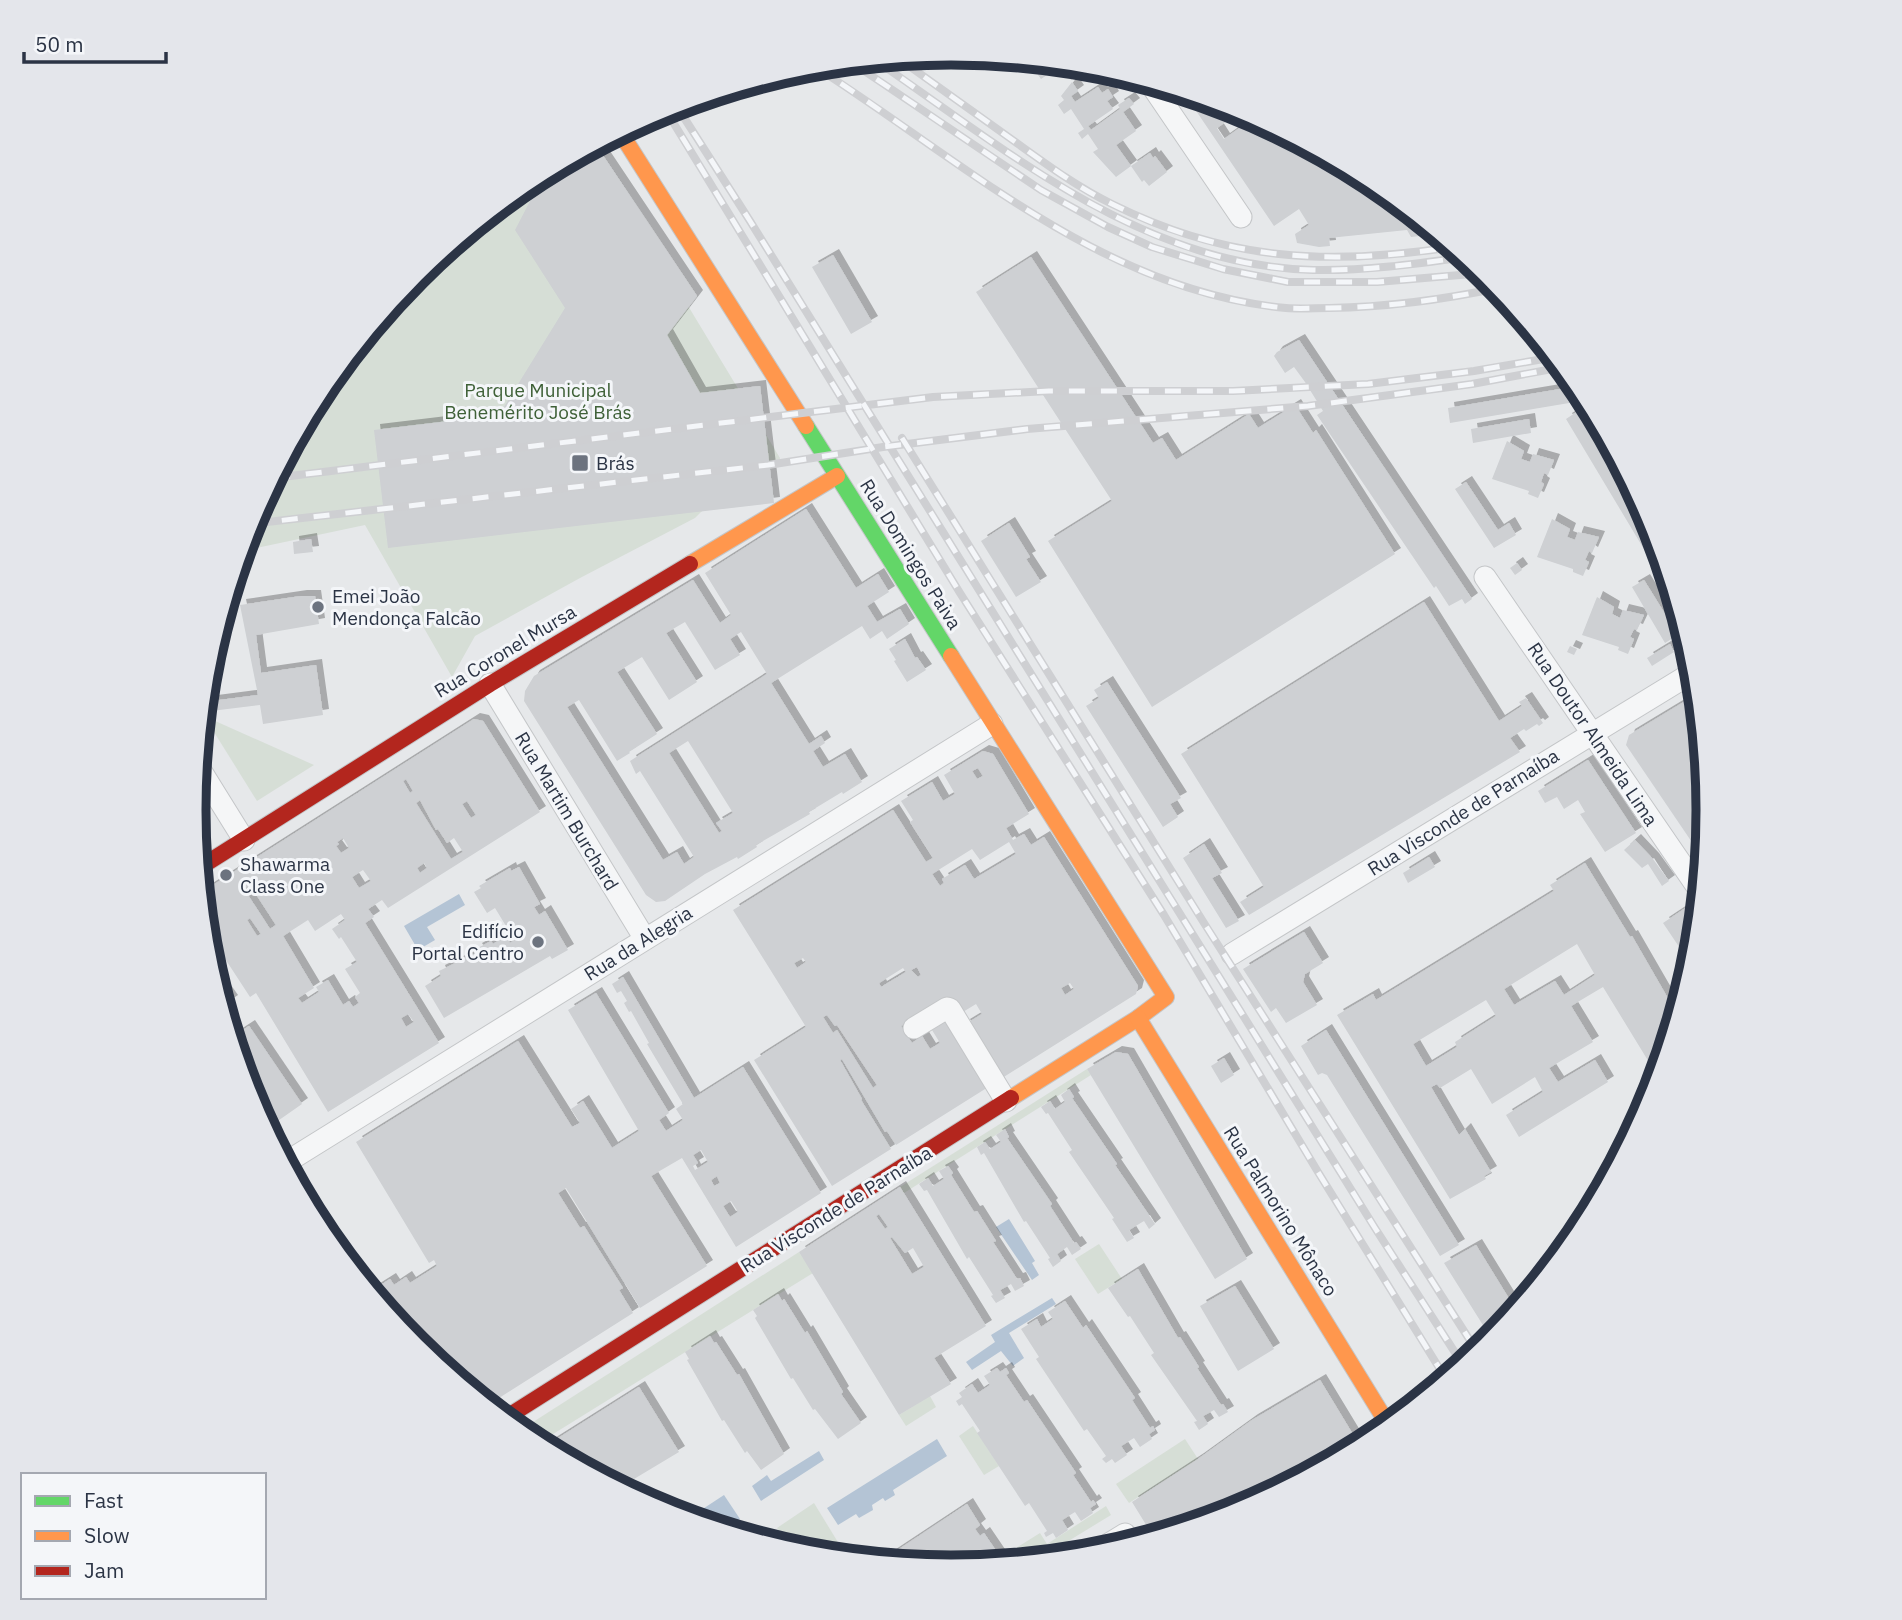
<svg xmlns="http://www.w3.org/2000/svg" width="1902" height="1620" font-family="'IBM Plex Sans',sans-serif">
<defs>
<filter id="shadow"><feDropShadow dx="6" dy="-6" stdDeviation="0" flood-color="#0004"/></filter>
</defs>
<rect width="100%" height="100%" fill="#e6e8ea"/>
<g fill="#d6ded6">
<path d="M592 147 780 458 779 465 766 463 701 512 695 518 580 578 475 636 452 677 365 525 242 551 251 520 321 389 416 274 530 180Z"/>
<path d="M204 716 314 765 257 801Z"/>
<path d="M1087 1069 1091 1075 904 1193 900 1187Z"/>
<path d="M1099 1244 1122 1279 1098 1294 1075 1259Z"/>
<path d="M799 1252 813 1273 537 1444 519 1431Z"/>
<path d="M930 1396 936 1407 906 1426 899 1415Z"/>
<path d="M973 1426 999 1466 984 1475 959 1436Z"/>
<path d="M1185 1439 1198 1459 1129 1503 1116 1484Z"/>
<path d="M814 1503 847 1557 803 1553 791 1549 777 1528Z"/>
<path d="M1106 1506 1111 1515 1039 1559 992 1563 1040 1533 1047 1544Z"/>
</g>
<g fill="#b4c4d5">
<path d="M459 894 465 905 427 927 435 940 418 950 404 926Z"/>
<path d="M1009 1219 1035 1261 1032 1263 1039 1275 1032 1280 996 1227Z"/>
<path d="M1052 1298 1056 1304 1009 1333 1024 1358 1013 1366 1001 1351 972 1370 966 1362 995 1342 991 1335Z"/>
<path d="M937 1439 947 1456 893 1490 895 1495 885 1501 883 1498 872 1505 873 1510 859 1518 856 1514 838 1525 827 1508Z"/>
<path d="M819 1451 824 1460 761 1501 752 1486 767 1475 771 1481Z"/>
<path d="M724 1495 740 1519 725 1529 689 1518Z"/>
</g>
<g fill="#ced0d3" fill-rule="evenodd" filter="url(#shadow)">
<path d="M1043 62 1050 73 1041 79 1033 68Z"/>
<path d="M1060 63 1087 66 1089 69 1071 80Z"/>
<path d="M1072 82 1078 91 1071 96 1075 102 1098 87 1102 93 1108 89 1113 97 1107 101 1113 109 1088 126 1091 130 1120 109 1118 105 1129 98 1134 104 1123 112 1136 131 1116 145 1131 166 1150 153 1153 158 1155 156 1167 172 1149 186 1144 180 1142 182 1131 166 1116 177 1093 152 1098 149 1088 134 1082 139 1078 133 1084 129 1071 109 1064 114 1058 105 1064 100 1061 96Z"/>
<path d="M1184 93 1200 98 1211 114 1219 109 1227 121 1217 128 1224 139 1255 117 1372 180 1438 234 1411 237 1407 230 1329 238 1330 246 1319 247 1297 243 1295 234 1309 225 1299 209 1274 226Z"/>
<path d="M596 145 697 296 667 335 700 393 760 386 774 503 388 548 374 430 499 415 565 308 515 230 542 178 540 175Z"/>
<path d="M833 255 872 322 851 334 812 267Z"/>
<path d="M1031 257 1153 443 1162 438 1176 460 1249 414 1258 428 1295 405 1313 433 1316 430 1395 554 1152 707 1048 541 1112 501 976 292Z"/>
<path d="M1299 340 1472 599 1465 604 1462 599 1449 606 1436 586 1434 588 1317 415 1323 411 1305 382 1294 367 1285 373 1274 356 1277 352Z"/>
<path d="M1578 386 1587 400 1450 423 1448 408Z"/>
<path d="M1578 411 1659 546 1675 601 1566 419Z"/>
<path d="M1592 411 1651 520 1655 535 1583 416Z"/>
<path d="M1529 419 1531 433 1473 443 1471 429Z"/>
<path d="M1507 441 1524 451 1521 459 1530 462 1533 454 1554 460 1548 475 1544 473 1541 482 1544 484 1538 498 1528 494 1529 491 1492 479Z"/>
<path d="M1466 482 1498 530 1509 523 1516 535 1494 548 1455 489Z"/>
<path d="M806 509 856 588 878 574 889 592 867 606 877 622 900 609 909 624 887 639 882 631 870 639 862 626 771 683 809 744 821 736 825 743 813 751 823 767 845 754 862 782 843 794 842 792 809 812 810 814 756 845 757 847 738 859 737 857 705 874 665 901 656 902 646 895 524 701 525 691 534 676 693 580 720 623 731 615 705 573ZM685 622 715 670 740 655 730 639 741 632 767 674 630 761 636 774 640 771 694 857 684 864 677 852 663 860 567 707 579 700 617 761 630 753 629 752 657 734 617 672 642 657 669 700 697 682 666 633ZM688 741 733 813 716 823 722 831 719 833 669 753Z"/>
<path d="M1552 519 1570 529 1567 537 1575 540 1578 532 1599 537 1592 553 1589 551 1585 560 1589 562 1583 576 1573 572V569L1537 557Z"/>
<path d="M1009 523 1030 557 1026 559 1041 582 1016 597 981 541Z"/>
<path d="M311 539 313 552 294 554 293 542Z"/>
<path d="M1517 563 1522 570 1515 575 1510 568Z"/>
<path d="M1644 580 1678 635 1665 643 1632 587Z"/>
<path d="M301 596H315L319 624 256 635 261 673 316 665 323 715 263 724 260 705 203 712 204 702 258 695 240 605Z"/>
<path d="M1597 597 1614 607 1612 614 1620 618 1623 610 1644 615 1637 630 1634 629 1630 637 1634 639 1628 654 1618 650 1619 647 1582 635Z"/>
<path d="M1424 602 1499 721 1522 706 1519 702 1526 698 1543 723 1539 726 1537 724 1526 731 1524 729 1510 738 1520 752 1249 915 1240 902 1264 887 1181 754Z"/>
<path d="M905 639 915 658 917 657 926 670 907 682 894 661 896 660 889 649Z"/>
<path d="M1670 644 1674 652 1652 666 1647 658Z"/>
<path d="M1570 646 1577 649 1574 655 1567 652Z"/>
<path d="M1107 682 1181 798 1170 804 1178 817 1163 827 1086 706 1099 698 1094 690Z"/>
<path d="M1697 694 1708 810 1704 860 1626 745 1629 735Z"/>
<path d="M474 719 483 721 540 812 388 908 382 900 368 909 374 917 365 923 439 1043 328 1112 256 993 250 997 205 928 202 892ZM406 779 413 791 410 793 403 781ZM420 800 436 830 438 829 447 843 454 838 463 852 451 859 416 803ZM467 801 476 815 471 818 462 804ZM343 838 349 848 341 853 336 846 339 844 337 842ZM424 863 427 868 420 873 417 868ZM363 870 371 881 359 888 352 877ZM250 885 276 925 270 929 244 889ZM341 914 345 920 332 929 339 939 341 937 357 962 345 969 360 993 355 997 359 1003 353 1007 349 1001 343 1005 328 980 316 987 319 992 302 1003 298 998 314 988 283 936 308 920 315 931ZM250 918 261 934 257 936 247 920ZM408 1014 414 1022 406 1027 401 1018Z"/>
<path d="M983 751 993 754 1029 814 1006 828 1013 840 1024 834 1031 845 1044 837 1138 986 1136 994 999 1080 964 1025 982 1014 976 1004 958 1015 947 997 901 1026 912 1043 922 1036 930 1049 940 1043 932 1030 951 1017 993 1084 896 1145 887 1131 885 1132 842 1059 840 1060 862 1099 861 1100 891 1149 832 1186 754 1060 806 1027 733 910 893 810 926 862 933 858 910 822 913 820 901 801 932 782 943 801 955 794 944 775ZM978 768 983 776 977 779 972 771ZM1009 842 1016 854 974 879 965 865 942 879 944 883 940 886 932 874 972 849 980 860ZM803 958 806 962 797 968 794 963ZM917 967 921 975 918 977 911 970ZM903 968 906 972 881 987 879 983ZM1070 983 1074 989 1065 995 1061 988ZM827 1015 835 1026 837 1025 877 1085 873 1088 837 1030 833 1033 823 1017Z"/>
<path d="M1588 760 1636 833 1605 852 1580 814 1585 812 1578 800 1564 809 1557 797 1545 803 1538 791Z"/>
<path d="M1635 840 1653 859 1669 881 1662 886 1648 864 1642 868 1624 850Z"/>
<path d="M1204 844 1222 873 1212 878 1239 921 1226 928 1183 858Z"/>
<path d="M1429 857 1435 867 1408 883 1403 873Z"/>
<path d="M1585 863 1630 937 1632 936 1677 1014 1660 1068 1655 1072 1603 987 1571 1006 1593 1042 1549 1068 1558 1082 1595 1060 1608 1082 1519 1137 1506 1115 1543 1092 1535 1077 1492 1104 1471 1069 1440 1088 1437 1084 1431 1087 1459 1135 1465 1129 1491 1172 1484 1176 1486 1179 1450 1199 1337 1015 1373 994 1376 1000 1554 891 1550 885ZM1577 944 1595 975 1564 995 1555 981 1514 1005 1504 989ZM1486 1000 1496 1016 1455 1042 1457 1047 1426 1066 1413 1044Z"/>
<path d="M519 867 540 904 534 907 539 915 545 911 568 950 552 959 550 956 444 1018 425 986 441 976 439 971 478 952 476 949 491 941 493 944 506 936 510 943 521 936 512 922 506 926 495 908 487 913 474 892 481 888 479 886 510 868 511 871Z"/>
<path d="M1687 907 1697 923 1692 966 1663 923Z"/>
<path d="M1304 932 1323 963 1305 974 1303 982 1317 1005 1286 1023 1276 1008 1271 1012 1243 969Z"/>
<path d="M213 974 232 1001 223 1007Z"/>
<path d="M623 977 694 1098 743 1067 821 1193 736 1247 682 1158 651 1176 707 1266 640 1308 566 1188 558 1193 580 1228 584 1226 623 1288 619 1290 633 1313 488 1405 415 1345 371 1291 390 1279 394 1285 406 1277 410 1283 437 1266 434 1260 429 1263 356 1142 518 1041 572 1127 580 1123 571 1109 583 1101 612 1148 639 1131 568 1010 596 993 669 1113 659 1120 666 1131 683 1120 676 1109 683 1104 647 1044 649 1043 631 1011 629 1012 624 1003 627 1001 621 991 617 993 612 984ZM701 1150 708 1162 695 1170 693 1166 698 1163 693 1155ZM717 1176 720 1183 714 1186 711 1180ZM731 1201 738 1212 730 1217 723 1206Z"/>
<path d="M249 1026 302 1104 272 1125 248 1089 232 1037Z"/>
<path d="M1326 1030 1459 1245 1440 1256 1327 1075 1322 1073 1318 1075 1301 1046Z"/>
<path d="M1116 1052 1128 1054 1247 1259 1215 1279 1087 1069Z"/>
<path d="M1224 1058 1234 1075 1221 1083 1211 1066Z"/>
<path d="M1069 1089 1074 1097 1072 1098 1117 1164 1115 1165 1155 1224 1149 1229 1144 1221 1129 1230 1134 1238 1127 1242 1112 1219 1114 1218 1069 1152 1072 1150 1048 1113 1046 1114 1041 1107 1050 1101 1055 1109 1065 1102 1061 1095Z"/>
<path d="M1005 1129 1009 1137 1007 1138 1052 1204 1050 1206 1074 1243 1076 1242 1081 1249 1072 1255 1067 1247 1057 1254 1061 1261 1053 1267 1048 1259 1050 1258 1026 1221 1024 1222 984 1153 981 1155 977 1147 985 1142 990 1149 1001 1142 996 1135Z"/>
<path d="M948 1166 953 1173 951 1175 974 1212 977 1211 996 1241 993 1242 1017 1279 1020 1278 1024 1286 1015 1291 1011 1284 1000 1290 1005 1298 996 1303 991 1296 993 1295 969 1257 967 1259 927 1190 924 1191 919 1184 928 1178 933 1186 944 1179 939 1171Z"/>
<path d="M900 1187 986 1326 934 1358 951 1384 899 1415 799 1252ZM879 1214 888 1227 885 1229 876 1216ZM892 1237 905 1253 913 1248 924 1267 912 1274 890 1238Z"/>
<path d="M1596 1202 1585 1224 1578 1213Z"/>
<path d="M1476 1245 1516 1310 1490 1341 1484 1332 1486 1330 1444 1263Z"/>
<path d="M1138 1269 1178 1338 1180 1337 1199 1367 1197 1368 1221 1405 1223 1404 1228 1412 1219 1417 1214 1410 1203 1416 1208 1424 1199 1430 1194 1422 1197 1421 1151 1355 1154 1353 1130 1316 1128 1317 1108 1288Z"/>
<path d="M1235 1286 1274 1349 1238 1371 1200 1306Z"/>
<path d="M778 1294 782 1301 784 1299 805 1333 807 1331 843 1392 841 1394 861 1423 838 1439 815 1409 813 1410 793 1378 791 1379 755 1318 757 1316 753 1310Z"/>
<path d="M1065 1301 1083 1328 1086 1325 1135 1398 1132 1400 1150 1428 1153 1426 1155 1430 1149 1434 1152 1439 1140 1447 1134 1438 1121 1446 1127 1455 1115 1463 1112 1459 1106 1463 1102 1459 1106 1456 1087 1429 1084 1431 1036 1359 1039 1357 1021 1329 1037 1319 1041 1327 1053 1319 1048 1312Z"/>
<path d="M710 1336 714 1343 716 1342 737 1375 739 1374 784 1454 761 1470 747 1451 745 1453 724 1420 722 1421 687 1360 689 1359 685 1352Z"/>
<path d="M997 1368 1000 1372 1006 1368 1009 1373 1006 1375 1024 1402 1027 1400 1076 1473 1073 1475 1091 1502 1093 1500 1096 1504 1090 1508 1093 1513 1081 1521 1075 1512 1062 1520 1068 1530 1056 1538 1053 1533 1046 1537 1044 1533 1047 1531 1029 1503 1025 1506 977 1433 980 1431 962 1404 959 1406 956 1401 962 1397 959 1393 972 1384 978 1393 990 1385 984 1376Z"/>
<path d="M1320 1380 1360 1446 1241 1510 1153 1536 1132 1502 1198 1459 1252 1420Z"/>
<path d="M639 1387 679 1452 619 1488 544 1447Z"/>
<path d="M967 1504 980 1525 975 1529 980 1536 984 1533 1001 1558 991 1564 951 1568 881 1561Z"/>
</g>
<g fill="none" stroke-linecap="round" stroke-linejoin="round">
<g stroke="#c4c6c8" stroke-width="23">
<g id="street">
<path d="M1150 83 1241 217"/>
<path d="M1485 577 1700 891"/>
<path d="M490 684 645 939"/>
<path d="M198 766 244 840"/>
<path d="M1232 954 1695 671"/>
<path d="M914 1028 947 1008 950 1009 1006 1101"/>
<path d="M285 1163 992 724"/>
<path d="M1094 1553 1125 1534 1131 1543"/>
</g>
</g>
<g stroke="#c4c6c8" stroke-width="18">
<path id="fast" d="M806 426 951 656"/>
</g>
<g stroke="#c4c6c8" stroke-width="18">
<g id="slow">
<path d="M620 132 806 426"/>
<path d="M690 564 837 476"/>
<path d="M951 656 1166 997 1138 1018 1011 1098"/>
<path d="M1138 1018 1389 1426"/>
</g>
</g>
<g stroke="#c4c6c8" stroke-width="18">
<g id="jam">
<path d="M199 868 490 684 690 564"/>
<path d="M504 1419 1011 1098"/>
</g>
</g>
<use href="#street" stroke="#f5f6f7" stroke-width="21"/>
<use href="#fast" stroke="#63d668" stroke-width="16"/>
<use href="#slow" stroke="#ff974d" stroke-width="16"/>
<use href="#jam" stroke="#b3261e" stroke-width="16"/>
<g stroke="#cecfd2" stroke-width="8">
<g id="rail">
<path d="M898 58C937 86 975 113 1014 141 1046 164 1077 187 1112 204 1227 261 1328 266 1453 247"/>
<path d="M875 60C1008 151 1143 266 1313 270 1364 271 1415 264 1466 257"/>
<path d="M849 63 857 66 1041 190 1108 227 1152 247 1223 269 1288 282H1377L1484 273"/>
<path d="M814 66C963 161 1103 291 1286 308 1300 309 1315 308 1329 308 1386 307 1442 300 1498 288"/>
<path d="M676 105 750 221 1375 1228 1463 1365"/>
<path d="M665 109 960 593 1164 915 1318 1172 1446 1379"/>
<path d="M902 438 1204 923 1478 1353"/>
<path d="M274 478 933 397 1049 391H1233L1368 384 1474 371 1555 357"/>
<path d="M250 524 768 465 883 447 1027 429 1308 406 1472 384 1563 367"/>
</g>
</g>
<use href="#rail" stroke="#f4f6f9" stroke-width="5" stroke-dasharray="16" stroke-linecap="butt"/>
</g>
<g fill="#6c737f" stroke="#f4f6f9" stroke-width="2.5">
<rect x="571" y="454" width="18" height="18" rx="3.5"/>
<circle cx="318" cy="607" r="7"/>
<circle cx="226" cy="875" r="7"/>
<circle cx="538" cy="942" r="7"/>
</g>
<g text-anchor="middle" dominant-baseline="central" stroke-width="6" stroke-linejoin="round" paint-order="stroke">
<g font-size="19" fill="#3f6138" stroke="#f4f6f9">
<text x="538" y="390">Parque Municipal<tspan x="538" dy="22">Benemérito José Brás</tspan></text>
</g>
<g font-size="19" fill="#2b3445" stroke="#f4f6f9" text-anchor="start">
<text x="596" y="463">Brás</text>
<text x="332" y="596">Emei João<tspan x="332" dy="22">Mendonça Falcão</tspan></text>
<text x="240" y="864">Shawarma<tspan x="240" dy="22">Class One</tspan></text>
<text x="524" y="931" text-anchor="end">Edifício<tspan x="524" dy="22">Portal Centro</tspan></text>
</g>
<g font-size="19" fill="#2b3445" stroke="#f4f6f9">
<text transform="translate(911 554) rotate(58)">Rua Domingos Paiva</text>
<text transform="translate(505 651) rotate(-31)">Rua Coronel Mursa</text>
<text transform="translate(1593 734) rotate(56)">Rua Doutor Almeida Lima</text>
<text transform="translate(567 811) rotate(59)">Rua Martim Burchard</text>
<text transform="translate(1463 812) rotate(-32)">Rua Visconde de Parnaíba</text>
<text transform="translate(638 943) rotate(-32)">Rua da Alegria</text>
<text transform="translate(836 1209) rotate(-32)">Rua Visconde de Parnaíba</text>
<text transform="translate(1281 1211) rotate(58)">Rua Palmorino Mônaco</text>
</g>
</g>
<path d="M0 0H1902V1620H0ZM206 810a745 745 0 1 1 1490 0a745 745 0 1 1-1490 0Z" fill="#e4e6eb" fill-rule="evenodd"/>
<path fill="none" stroke="#2b3445" stroke-width="9" d="M206 810a745 745 0 1 1 1490 0a745 745 0 1 1-1490 0Z"/>
<rect x="21" y="1473" width="245" height="126" fill="#f4f6f9" stroke="#a4a8b1" stroke-width="2"/>
<rect x="35" y="1496" width="35" height="10" fill="#63d668" stroke="#a4a8b1" stroke-width="2"/>
<text x="84" y="1508" font-size="21" fill="#2b3445">Fast</text>
<rect x="35" y="1531" width="35" height="10" fill="#ff974d" stroke="#a4a8b1" stroke-width="2"/>
<text x="84" y="1543" font-size="21" fill="#2b3445">Slow</text>
<rect x="35" y="1566" width="35" height="10" fill="#b3261e" stroke="#a4a8b1" stroke-width="2"/>
<text x="84" y="1578" font-size="21" fill="#2b3445">Jam</text>
<path d="M24 52v10h142v-10" fill="none" stroke="#2b3445" stroke-width="3.5"/>
<text x="35" y="52" font-size="21" fill="#2b3445" stroke="#f4f6f9" stroke-width="5" paint-order="stroke">50 m</text>
</svg>
